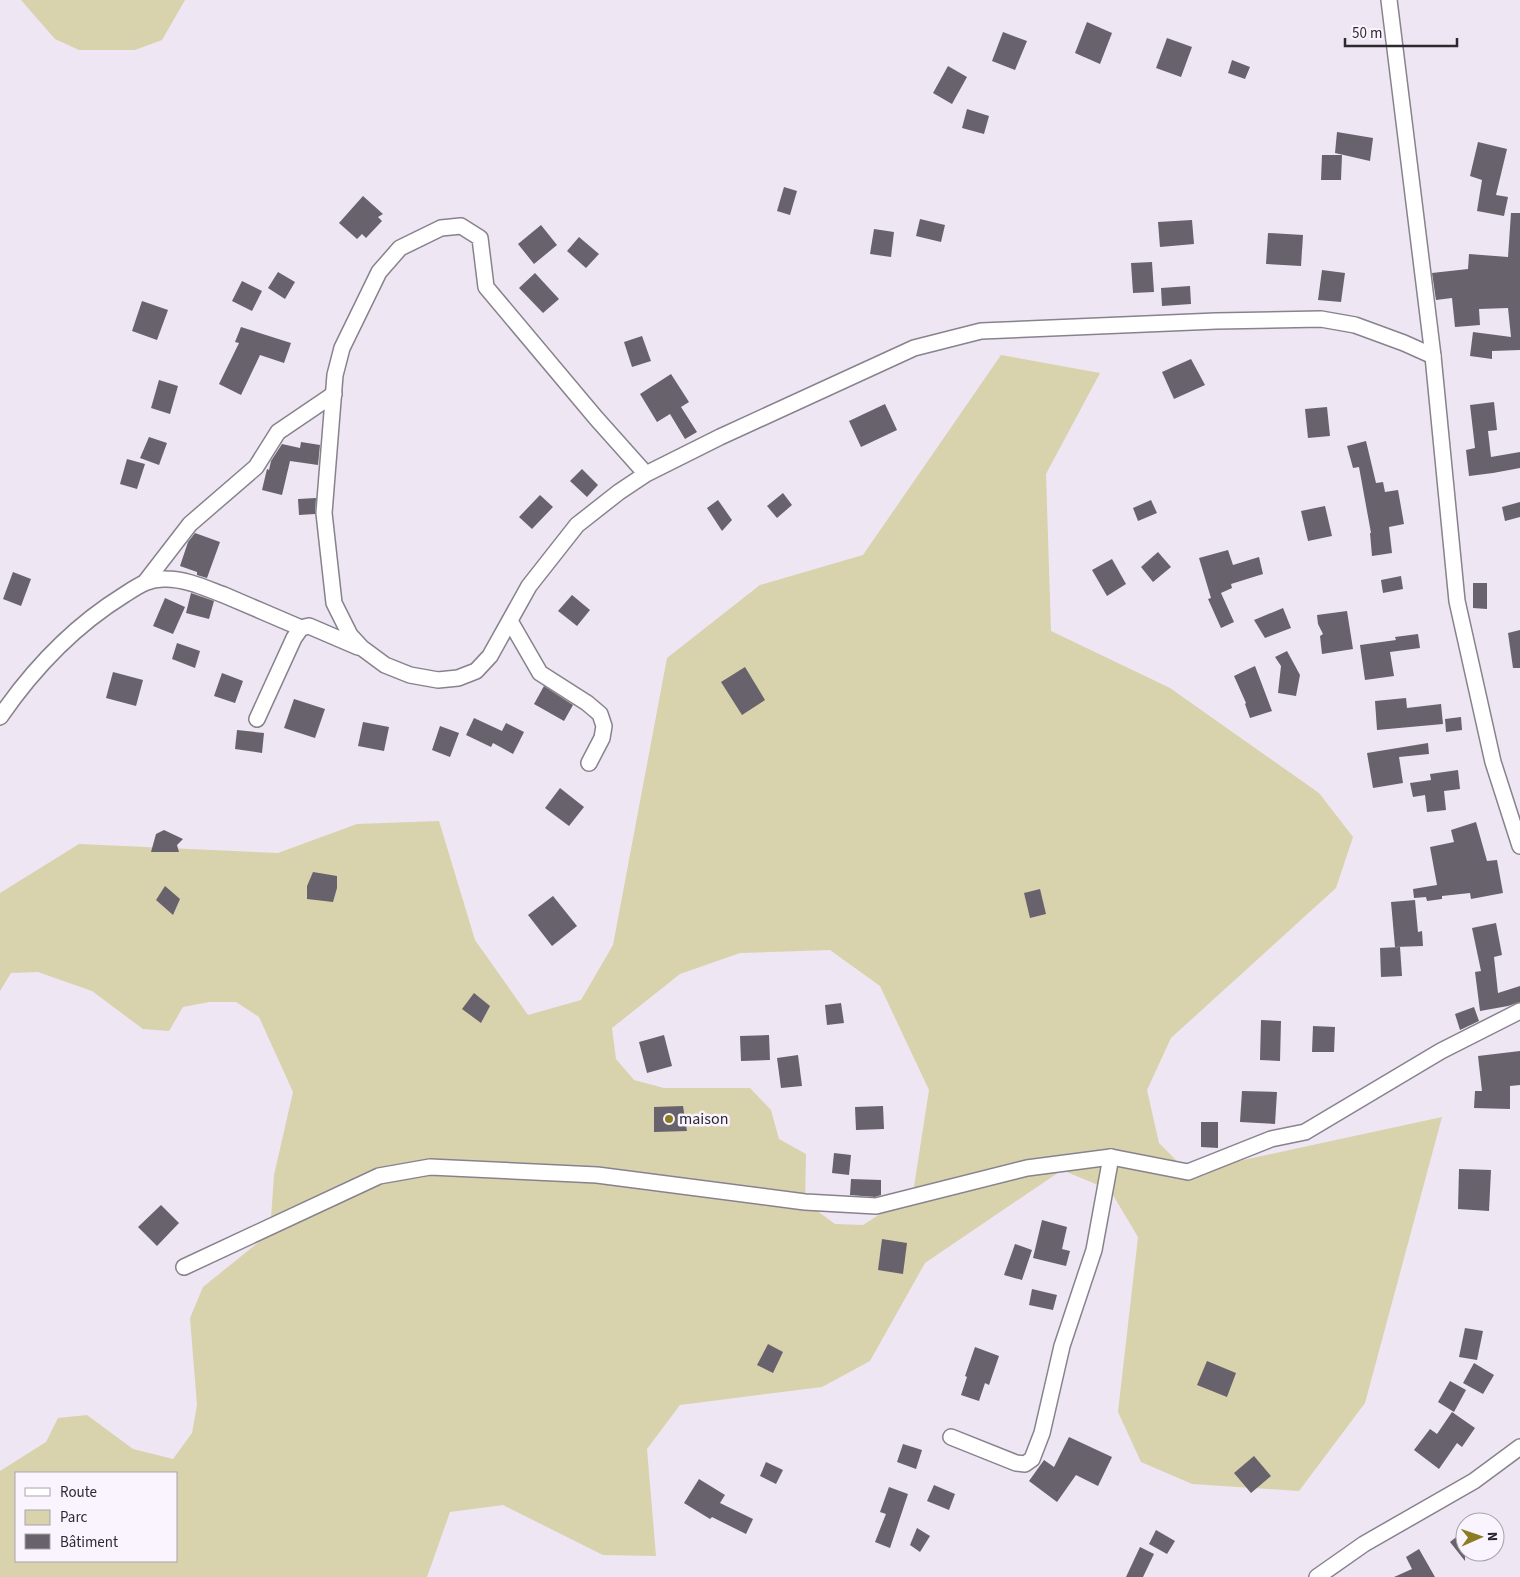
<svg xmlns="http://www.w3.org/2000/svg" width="1520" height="1577" font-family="'Source Sans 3',sans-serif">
<rect width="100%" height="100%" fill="#eee6f3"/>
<g fill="#d8d2ad" fill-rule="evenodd">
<path d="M21 0H185L162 40 135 50H79L55 39Z"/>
<path d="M1001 355 1100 373 1046 474 1051 631 1170 688 1319 793 1353 837 1336 888 1171 1038 1147 1090 1159 1143 1188 1172 1442 1117 1365 1403 1299 1491 1192 1484 1141 1462 1118 1412 1138 1237 1110 1190 1062 1170 925 1263 870 1361 822 1387 680 1405 647 1449 656 1556 603 1555 503 1505 450 1512 427 1577H0V1471L46 1442 58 1418 87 1415 133 1449 173 1459 192 1433 197 1405 190 1318 203 1287 270 1233 274 1175 293 1092 259 1017 236 1002H209L183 1007 169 1031 143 1029 92 991 38 972 11 973 0 991V893L79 844 278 853 357 824 439 821 475 940 528 1015 581 1000 613 945 667 658 760 585 863 555ZM830 950 880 986 929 1090 913 1193 863 1225 835 1224 805 1202 806 1154 779 1139 771 1110 750 1088H664L634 1080 616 1059 612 1028 680 974 740 953ZM16 1473H176V1561H16Z"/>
</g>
<g fill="#68626d">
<path d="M1087 22 1112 33 1100 64 1075 53Z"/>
<path d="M1003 32 1027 41 1015 70 992 61Z"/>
<path d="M1167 38 1192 47 1181 77 1156 68Z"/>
<path d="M1232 60 1250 67 1245 79 1228 73Z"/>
<path d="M948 66 967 77 952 104 933 93Z"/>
<path d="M967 109 989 116 984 134 962 128Z"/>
<path d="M1337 132 1373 138 1370 161 1335 153Z"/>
<path d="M1478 142 1507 149 1496 195 1508 197 1504 216 1477 211 1482 180 1470 176Z"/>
<path d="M1322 155H1342L1341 180H1321Z"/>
<path d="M784 187 797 191 790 215 777 211Z"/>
<path d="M363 196 383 214 378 217 382 221 366 238 362 234 357 239 339 223Z"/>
<path d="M1511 213H1520V350L1492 351V359L1470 356 1473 332 1511 337 1508 308 1479 309 1480 325 1455 327 1452 298 1436 300 1432 273 1468 269 1469 254 1508 257Z"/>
<path d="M920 219 945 225 941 242 916 236Z"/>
<path d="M1192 220 1194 244 1160 247 1158 222Z"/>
<path d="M541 225 557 245 534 264 518 244Z"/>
<path d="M874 229 894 232 891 257 870 254Z"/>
<path d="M1268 233 1303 235 1301 266 1266 264Z"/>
<path d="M579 237 599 254 586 268 567 251Z"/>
<path d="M1152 262 1154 292 1133 293 1131 263Z"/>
<path d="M1322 270 1345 273 1341 302 1318 300Z"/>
<path d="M278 272 295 282 285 299 268 288Z"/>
<path d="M535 273 559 299 543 313 519 288Z"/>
<path d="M242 281 262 291 252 311 232 301Z"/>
<path d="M1190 286 1191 304 1162 306 1161 288Z"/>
<path d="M142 301 168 310 157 340 132 331Z"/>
<path d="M241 327 291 343 284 363 260 355 241 395 219 384 239 343 235 342Z"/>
<path d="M642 336 651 361 632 367 624 342Z"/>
<path d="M1191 359 1205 385 1174 399 1162 372Z"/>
<path d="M671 374 689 402 681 407 697 432 685 439 670 414 657 422 640 394Z"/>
<path d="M159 380 178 386 170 414 151 408Z"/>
<path d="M1494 402 1497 430 1488 431 1491 457 1520 452V468L1493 473 1469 476 1466 450 1475 448 1470 405Z"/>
<path d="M885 404 897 430 861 447 849 421Z"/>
<path d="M1327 407 1330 436 1308 438 1305 409Z"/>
<path d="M149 437 167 443 159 465 140 458Z"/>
<path d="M1366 441 1376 483 1383 482 1385 492 1398 490 1404 524 1389 527 1392 553 1372 556 1370 533H1371L1359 467 1353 468 1347 446Z"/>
<path d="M301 442 320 445 318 465 290 461 282 495 262 490 267 469 269 470 271 461 282 444 300 448Z"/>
<path d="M127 459 145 464 137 489 120 484Z"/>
<path d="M582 469 598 485 587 497 570 481Z"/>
<path d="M783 493 792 505 777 518 767 506Z"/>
<path d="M540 495 553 507 532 529 519 517Z"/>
<path d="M316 498 315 514 299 515 298 499Z"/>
<path d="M718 500 732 520 722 531 707 508Z"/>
<path d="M1151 500 1157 513 1138 521 1133 508Z"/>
<path d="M1520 502V517L1505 521 1502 507Z"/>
<path d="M1325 506 1332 536 1308 541 1301 511Z"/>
<path d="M195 533 220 542 207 578 197 575V572L180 566 188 542Z"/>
<path d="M1228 550 1233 565 1259 557 1263 574 1231 584 1232 588 1221 593 1234 622 1221 628 1208 599 1211 598 1199 558Z"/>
<path d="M1158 552 1171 567 1153 582 1141 567Z"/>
<path d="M1112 559 1126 584 1107 596 1092 570Z"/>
<path d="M13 572 31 579 21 606 3 599Z"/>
<path d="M1401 576 1403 589 1383 593 1381 580Z"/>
<path d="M1473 583H1487V609L1473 608Z"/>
<path d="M191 593 214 601 209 619 186 613Z"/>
<path d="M572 595 590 610 577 626 558 611Z"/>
<path d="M165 598 185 607 173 634 153 626Z"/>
<path d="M1283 608 1291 628 1265 638 1254 620Z"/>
<path d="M1347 611 1353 649 1322 654 1320 636 1323 634 1318 624 1317 615Z"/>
<path d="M1520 630V668H1513L1508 633Z"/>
<path d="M1418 634 1420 648 1390 652 1394 676 1365 680 1360 645 1396 640 1395 637Z"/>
<path d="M177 643 200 651 195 668 172 659Z"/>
<path d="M1287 651 1300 675 1296 696 1278 693 1281 666 1275 657Z"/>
<path d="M1255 666 1272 711 1250 718 1245 704 1246 703 1234 676Z"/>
<path d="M745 667 765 700 742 715 721 682Z"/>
<path d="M113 672 143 680 136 706 106 698Z"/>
<path d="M222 673 243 681 235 703 214 696Z"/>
<path d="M544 686 573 705 564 721 534 704Z"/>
<path d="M1406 698 1407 708 1441 704 1443 724 1377 730 1375 701Z"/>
<path d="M294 699 325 709 315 738 284 728Z"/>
<path d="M1461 717 1462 730 1446 732 1445 719Z"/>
<path d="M474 718 502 731 506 723 524 732 513 754 493 743 491 747 466 735Z"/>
<path d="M363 722 389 727 384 751 358 746Z"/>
<path d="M440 726 459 733 450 757 432 750Z"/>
<path d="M237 730 264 733 262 753 235 749Z"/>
<path d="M1428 743 1429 754 1399 757 1403 783 1373 788 1367 753Z"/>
<path d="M1458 770 1460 789 1444 791 1446 810 1427 812 1425 795 1413 797 1410 783 1431 780 1430 774Z"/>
<path d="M560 788 584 807 569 826 545 808Z"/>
<path d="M1476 822 1487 861 1497 860 1503 893 1471 899 1470 893 1442 896V899L1427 901 1426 897 1414 898 1413 889 1437 885 1430 847 1454 842 1451 830Z"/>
<path d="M164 830 183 839 177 845 179 852H151L156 834Z"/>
<path d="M313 872 337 876V888L333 902 307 899V886Z"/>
<path d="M165 886 180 899 173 915 156 900Z"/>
<path d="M1040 889 1046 914 1030 918 1024 893Z"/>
<path d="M553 896 577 926 552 946 528 915Z"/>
<path d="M1415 900 1418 932 1422 931 1423 946 1395 947 1391 902Z"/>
<path d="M1496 923 1502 955 1494 957 1498 993 1520 986V1002L1508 1006 1480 1011 1475 972 1481 971 1472 928Z"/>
<path d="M1400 947 1402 976 1381 977 1380 948Z"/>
<path d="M474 993 490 1006 481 1023 462 1009Z"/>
<path d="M841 1003 844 1023 827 1025 825 1005Z"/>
<path d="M1474 1007 1479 1021 1460 1030 1455 1014Z"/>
<path d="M1261 1020 1281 1021 1280 1061 1260 1060Z"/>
<path d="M1313 1026 1335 1027 1334 1052H1312Z"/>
<path d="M664 1035 672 1066 647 1073 639 1042Z"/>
<path d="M769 1035 770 1060 741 1061 740 1036Z"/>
<path d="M1520 1051V1085L1510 1086V1109L1474 1108 1475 1091H1482L1478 1056Z"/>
<path d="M798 1055 802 1086 781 1088 777 1058Z"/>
<path d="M1242 1091 1277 1092 1275 1124 1240 1122Z"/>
<path d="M683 1106 687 1131 654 1132V1107Z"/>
<path d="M883 1106 884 1129 856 1130 855 1107Z"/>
<path d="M1201 1122H1218V1148L1201 1147Z"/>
<path d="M834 1153 851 1155 849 1175 832 1173Z"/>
<path d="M1459 1169 1491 1170 1489 1211 1458 1209Z"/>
<path d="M851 1179 881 1180V1195L875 1197 850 1195Z"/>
<path d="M161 1205 179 1223 157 1246 138 1227Z"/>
<path d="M1042 1220 1067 1227 1062 1249 1070 1251 1066 1266 1033 1258Z"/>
<path d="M882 1239 907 1243 903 1274 878 1270Z"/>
<path d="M1015 1244 1032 1250 1022 1280 1004 1275Z"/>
<path d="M1032 1289 1057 1295 1053 1310 1029 1305Z"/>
<path d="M1465 1328 1483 1331 1477 1360 1459 1357Z"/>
<path d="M768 1344 783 1352 773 1373 757 1365Z"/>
<path d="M975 1347 999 1356 989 1385 985 1383 979 1401 961 1395 967 1377 965 1376Z"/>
<path d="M1207 1361 1236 1373 1227 1397 1197 1385Z"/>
<path d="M1474 1363 1494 1375 1483 1394 1463 1383Z"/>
<path d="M1450 1381 1466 1390 1454 1412 1438 1402Z"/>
<path d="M1452 1412 1475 1428 1462 1447 1457 1443 1439 1469 1414 1450 1430 1429 1437 1434Z"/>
<path d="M1069 1437 1112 1457 1098 1486 1076 1475 1057 1502 1029 1481 1044 1460 1054 1467Z"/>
<path d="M903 1444 922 1450 916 1469 897 1462Z"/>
<path d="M1254 1456 1271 1476 1251 1493 1234 1473Z"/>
<path d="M766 1462 783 1470 776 1484 760 1476Z"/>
<path d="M699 1479 725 1495 720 1503 753 1519 746 1534 712 1517 710 1519 684 1503Z"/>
<path d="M934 1485 955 1494 949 1510 927 1501Z"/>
<path d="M889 1487 908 1494 890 1548 875 1542 886 1514 880 1512Z"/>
<path d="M917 1528 930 1536 920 1552 910 1545Z"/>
<path d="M1156 1530 1175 1541 1167 1554 1149 1544Z"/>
<path d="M1465 1530V1561L1450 1542Z"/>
<path d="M1140 1547 1154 1554 1143 1577H1126Z"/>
<path d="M1419 1549 1435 1577H1394L1412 1569 1406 1557Z"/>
</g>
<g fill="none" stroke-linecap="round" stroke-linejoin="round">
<g stroke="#88828d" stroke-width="18">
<g id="minor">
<path d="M1389 0 1433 356 1457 601 1493 762 1520 846"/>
<path d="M646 474 596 418 486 287 480 238 461 226 441 228 400 248 379 272 342 348 335 375 324 513 334 603 350 635 362 648 385 665 410 675 438 680 458 678 476 671 490 656 529 586 577 525 619 492 646 474 720 437 914 348 981 331 1216 321 1321 319 1355 325 1404 343 1433 356"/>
<path d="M146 581 190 524 256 467 278 432 334 394"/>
<path d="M510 621 540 673 587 703 600 714 604 726 602 738 589 763"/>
<path d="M0 717C33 669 74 626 124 595 138 586 149 578 166 579 186 579 205 588 224 595 250 606 275 617 301 628"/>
<path d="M257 719 294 638 301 628 309 626 358 647"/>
<path d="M184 1267 379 1176 430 1167 597 1175 805 1202 876 1206 1027 1168 1111 1157 1188 1172 1271 1139 1305 1132 1441 1051 1520 1011"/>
<path d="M951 1437 1016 1463 1025 1464 1032 1459 1042 1433 1062 1346 1094 1250 1111 1157"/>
<path d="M1317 1577 1364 1544 1474 1481 1520 1447"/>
</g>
</g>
<use href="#minor" stroke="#fff" stroke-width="15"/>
</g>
<circle fill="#8c7c22" stroke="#faf4ff" stroke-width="2" cx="669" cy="1119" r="5"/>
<g text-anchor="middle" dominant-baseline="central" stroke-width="5" stroke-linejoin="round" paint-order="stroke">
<g font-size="16" fill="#2d2a2f" stroke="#faf4ff" text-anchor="start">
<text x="679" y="1119">maison</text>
</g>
</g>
<rect x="15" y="1472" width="162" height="90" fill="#faf4ff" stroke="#a8a3ac"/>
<rect x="25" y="1488" width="25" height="8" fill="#ffffff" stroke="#a8a3ac"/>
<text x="60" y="1497" font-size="15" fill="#2d2a2f">Route</text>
<rect x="25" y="1510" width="25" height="15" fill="#d8d2ad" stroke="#a8a3ac"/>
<text x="60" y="1522" font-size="15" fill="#2d2a2f">Parc</text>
<rect x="25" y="1534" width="25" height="15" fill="#68626d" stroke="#a8a3ac"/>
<text x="60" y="1547" font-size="15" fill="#2d2a2f">Bâtiment</text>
<g transform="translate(1480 1537) rotate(88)"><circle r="24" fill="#faf4ff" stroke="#a8a3ac"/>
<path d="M0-4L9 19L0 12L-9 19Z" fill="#8c7c22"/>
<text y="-8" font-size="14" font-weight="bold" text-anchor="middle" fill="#2d2a2f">N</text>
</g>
<path d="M1345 38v8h112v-8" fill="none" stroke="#2d2a2f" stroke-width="2.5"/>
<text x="1352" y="38" font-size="15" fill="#2d2a2f" stroke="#faf4ff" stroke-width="4" paint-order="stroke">50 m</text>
</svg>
